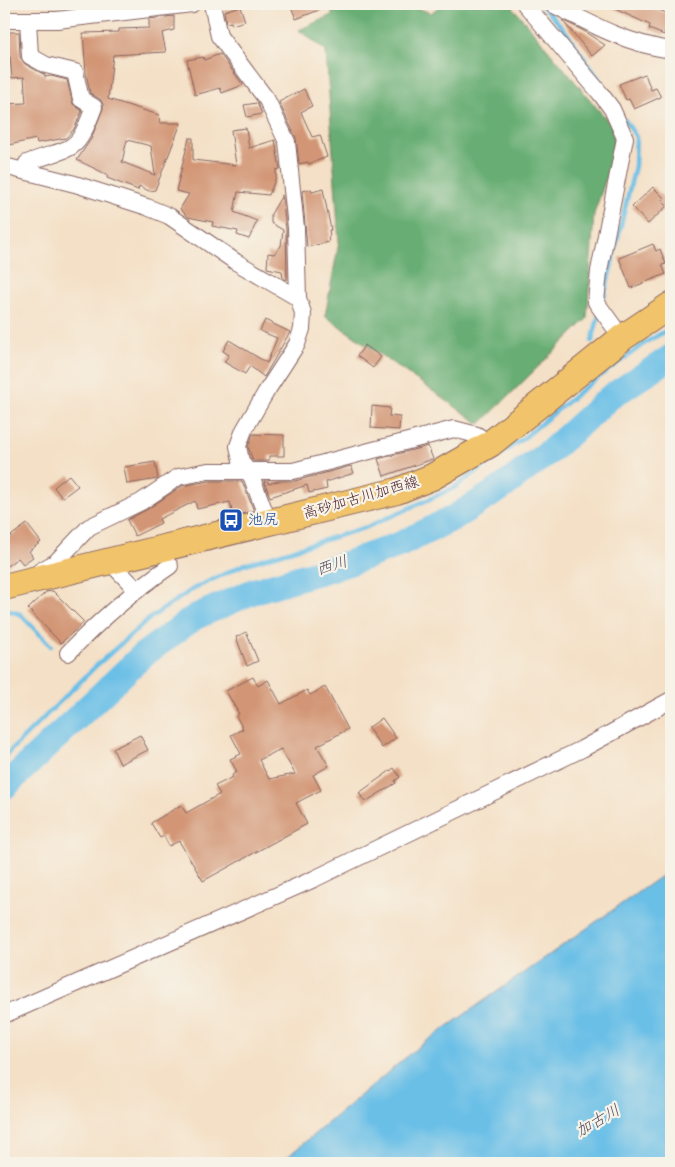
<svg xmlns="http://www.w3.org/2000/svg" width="675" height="1167" font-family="Kalam,'Klee One',sans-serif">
<rect width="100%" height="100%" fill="#f7f3e8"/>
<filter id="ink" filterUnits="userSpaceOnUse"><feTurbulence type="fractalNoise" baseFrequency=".02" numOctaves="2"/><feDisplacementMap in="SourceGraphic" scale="10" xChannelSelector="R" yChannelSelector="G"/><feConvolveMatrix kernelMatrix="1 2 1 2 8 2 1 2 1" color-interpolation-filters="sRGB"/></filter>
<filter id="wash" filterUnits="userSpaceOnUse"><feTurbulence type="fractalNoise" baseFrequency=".0096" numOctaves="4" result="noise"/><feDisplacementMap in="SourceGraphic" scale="20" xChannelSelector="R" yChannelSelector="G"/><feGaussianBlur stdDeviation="1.12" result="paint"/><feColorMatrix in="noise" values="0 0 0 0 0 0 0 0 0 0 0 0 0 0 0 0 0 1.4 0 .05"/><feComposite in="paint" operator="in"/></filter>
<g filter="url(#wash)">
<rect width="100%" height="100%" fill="#f4e0c6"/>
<path fill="#68ad73" stroke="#59664f" d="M332 4H406L431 13 442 4H510L612 126 615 152 594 214 587 319 480 424 325 316 339 242 326 51 299 30 332 15Z"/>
<path fill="#6abfe7" stroke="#5a6f89" d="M671 869V1163H280L417 1048Z"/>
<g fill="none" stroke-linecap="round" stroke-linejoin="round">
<g stroke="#6abfe7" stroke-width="4.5">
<path d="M541 4 563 28 601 82"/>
<path d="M604 296 635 166 636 137 625 120"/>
<path d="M592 341 599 315"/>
<path d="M4 609 20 614 51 646"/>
<path d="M4 757 97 665 150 618 193 589 243 565 367 527 454 488 525 437 584 388 648 341 671 328"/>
</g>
<path stroke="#6abfe7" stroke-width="26" d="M4 787 143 655 195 617 254 591 349 563 401 544 453 518 500 489 553 449 609 398 671 357"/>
</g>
<g id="blocks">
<g fill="#d29574" fill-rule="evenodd">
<path d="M290 4H332V5L296 19Z"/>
<path d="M604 4H651L650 7 671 15V33L665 31 664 35 649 29 650 25Z"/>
<path d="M240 6 245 21 232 25 231 22 226 23 224 11Z"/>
<path d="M174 16V30L162 33 166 52 113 55 108 99 159 115 160 123H181L155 190 149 191 139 186 138 190 107 178 108 175 77 160 91 139 104 106 100 99 90 93 86 73 83 33 119 32V29L149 28V19ZM127 140 151 146 155 175 122 162Z"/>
<path d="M562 20 582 30 605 45 592 56Z"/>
<path d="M4 32H19L20 57 25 64 45 75V77L51 76 67 80 73 104 82 111 74 129 66 138 37 143 36 139 4 146V104L26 103 24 77 12 78 10 57H4Z"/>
<path d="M220 54 243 85 222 93 220 88 195 95 187 60 203 57 204 60Z"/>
<path d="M645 74 651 90 656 88 661 97 634 109 629 99 626 100 619 84Z"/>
<path d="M304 89 312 106 301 112 312 137 320 135 327 157 309 164 308 162 299 164 296 138 279 102Z"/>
<path d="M257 103 262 114 247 117 244 105Z"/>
<path d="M246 128 249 148 275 140 280 169 276 170V177L269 195 238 192 234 212 257 221 249 239 237 235 238 231 212 226 213 222 188 217 180 209 189 194 176 191 189 138H193V160L236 165 231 130Z"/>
<path d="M653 187 664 198 662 200 667 206 648 224 632 207Z"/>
<path d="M311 189 312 192 323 189 331 230H329L330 236 328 237 329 242 307 247 302 191Z"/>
<path d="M282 195 286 229 287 280 283 278 282 271 267 268 268 253 274 254 281 246 283 230 271 223V214Z"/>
<path d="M653 244 656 251 660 249 666 264 662 265 666 274 631 288 619 258Z"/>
<path d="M265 320 290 332 264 377 250 366 245 374 224 362 229 355 223 351 229 340 267 363 277 338 260 331Z"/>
<path d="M365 345 381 357 373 368 357 356Z"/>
<path d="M372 406 390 408 389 416 400 417 399 430 371 428Z"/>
<path d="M253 434 284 435V456H269V461H253L248 447Z"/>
<path d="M428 446 433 459 384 476 378 459Z"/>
<path d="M155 462 158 479 127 484 124 467Z"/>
<path d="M351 466 354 473 326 482 327 489 309 493 307 485 270 497 264 481H268V484L278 481H295Z"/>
<path d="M69 475 78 486 62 498 54 487Z"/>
<path d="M209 481H242L254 511 233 516 230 502 197 509 195 501 159 519 161 523 135 536 127 520 146 510 182 486Z"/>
<path d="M27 524 41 542 29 551 33 557 23 564 18 558 4 568V541Z"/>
<path d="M53 591 84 622 61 643 28 609 46 592Z"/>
<path d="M246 632 258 661 247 666 236 637Z"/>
<path d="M253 677 258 686 268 680 281 704 307 690 310 695 325 687 348 729 317 746 329 766 313 775 321 790 296 803 307 824 203 881 179 841 169 846 164 836 160 838 151 823 181 805 186 813 220 794 215 786 233 777 232 775 237 772 230 759 241 754 231 735 243 729 236 716 239 714 226 691ZM281 749 295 774 269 779 259 760Z"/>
<path d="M382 718 396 738 382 748 368 728Z"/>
<path d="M140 735 148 750 120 764 113 749Z"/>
<path d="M394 768 400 777 395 781 396 783 365 802 359 793Z"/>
</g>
</g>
</g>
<g filter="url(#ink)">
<use href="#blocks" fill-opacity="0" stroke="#866361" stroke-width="1"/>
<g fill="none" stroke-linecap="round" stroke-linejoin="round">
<g stroke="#866361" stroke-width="18">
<g id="minor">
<path d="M212 4 219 36 267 100 287 142 296 228 298 298 303 313 302 329 297 344 266 392 244 430 238 446 241 461 252 478 269 523"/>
<path d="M525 4 600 93 612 109 625 138 599 271 596 302 622 338"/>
<path d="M552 4C591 24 627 44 671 50"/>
<path d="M4 20H57L192 4"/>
<path d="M4 166 75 184 147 207 169 216 236 262 298 298"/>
<path d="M24 171 27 163C72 145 76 157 94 107L81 99 75 72 46 65 30 56 28 20"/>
<path d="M110 562 136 589"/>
<path d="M40 571 56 562 89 527 141 502 178 477 208 471H293L454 429 477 435 490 444"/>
<path d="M68 653C100 620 132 592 170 566"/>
<path d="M4 1015 314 879 582 749 671 700"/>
</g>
</g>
<g stroke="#866361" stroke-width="28">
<path id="primary" d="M4 587 397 491 432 477 490 444 622 338 671 305"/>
</g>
<use href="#minor" stroke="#fff" stroke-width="16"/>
<use href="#primary" stroke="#f1c36a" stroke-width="26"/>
</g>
</g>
<defs>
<g id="bus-square" transform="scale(1.25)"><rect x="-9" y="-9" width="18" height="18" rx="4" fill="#1a4fb4" stroke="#f7f3e8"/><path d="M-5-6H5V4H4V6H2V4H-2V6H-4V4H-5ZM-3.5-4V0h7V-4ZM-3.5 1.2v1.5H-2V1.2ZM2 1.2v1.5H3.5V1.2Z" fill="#fff"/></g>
</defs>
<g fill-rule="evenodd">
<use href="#bus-square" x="231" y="520"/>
</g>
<g text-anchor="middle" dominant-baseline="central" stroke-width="4.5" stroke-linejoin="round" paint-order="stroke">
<g font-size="15" fill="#4a1f2b" stroke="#f7f3e8">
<text transform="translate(361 498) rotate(-16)">高砂加古川加西線</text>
</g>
<g font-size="15" fill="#164399" stroke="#f7f3e8" text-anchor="start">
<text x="248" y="520">池尻</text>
</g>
<g font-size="16" font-style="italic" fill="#544f63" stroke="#f7f3e8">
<text transform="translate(332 566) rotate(-18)">西川</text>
<text transform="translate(598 1121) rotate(-30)">加古川</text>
</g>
</g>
<rect width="675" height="1167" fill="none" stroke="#f7f3e8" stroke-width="20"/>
</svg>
